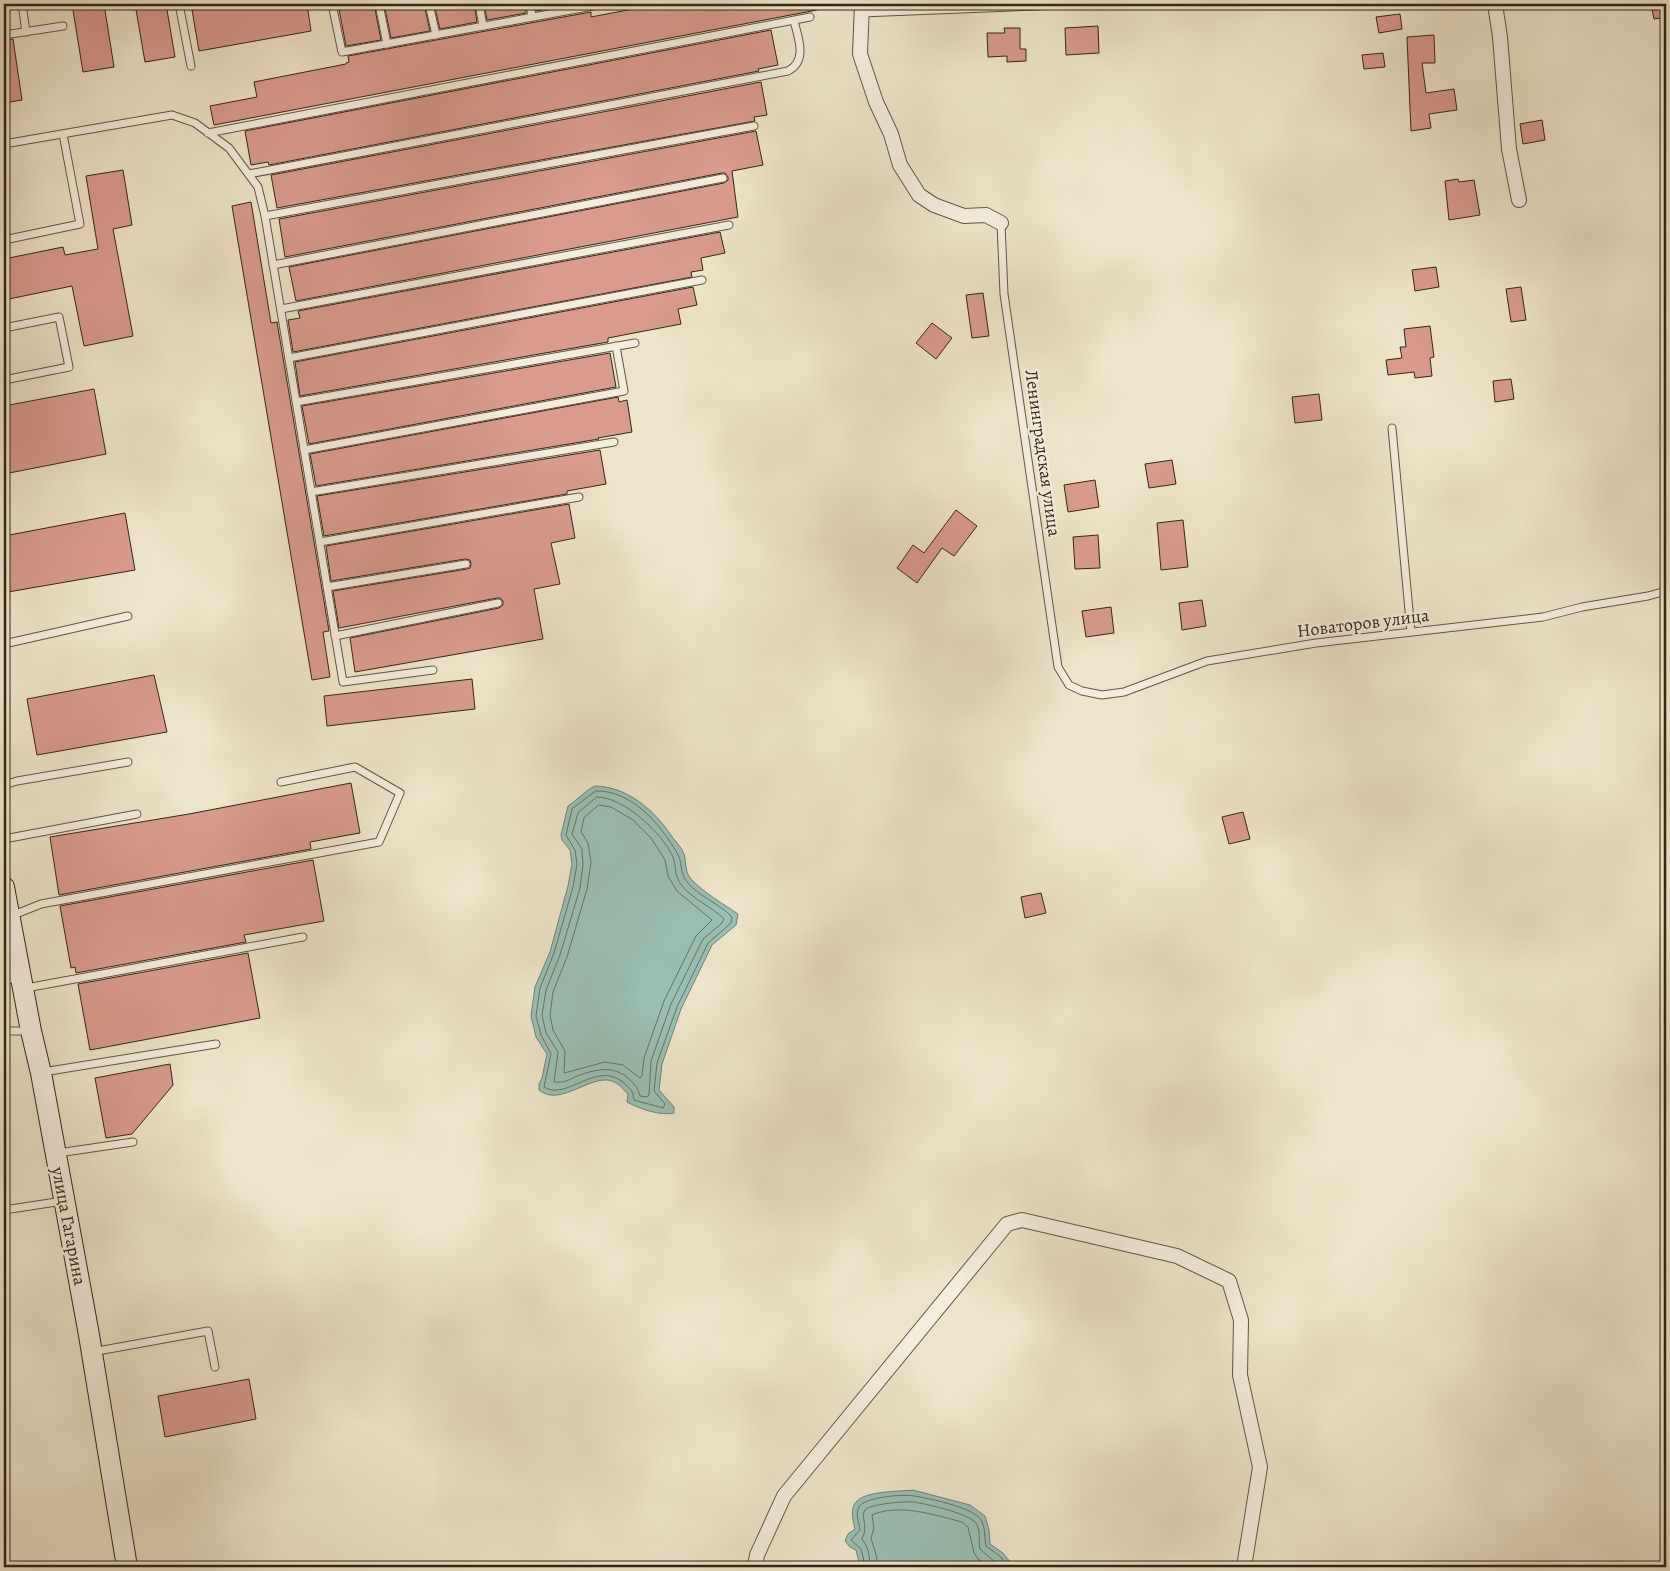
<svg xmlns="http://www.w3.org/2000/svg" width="1670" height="1571" font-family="Alegreya,serif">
<rect width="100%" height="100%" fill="#eee4c9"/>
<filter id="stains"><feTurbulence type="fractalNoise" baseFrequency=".004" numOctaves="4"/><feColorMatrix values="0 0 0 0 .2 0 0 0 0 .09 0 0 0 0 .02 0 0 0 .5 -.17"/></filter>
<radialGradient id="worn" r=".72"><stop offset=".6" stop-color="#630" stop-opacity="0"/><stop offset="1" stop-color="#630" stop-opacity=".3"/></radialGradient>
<g fill="#9abfb3" stroke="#708275">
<path d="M595 786C629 787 655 811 673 838 676 842 682 848 684 854 687 863 684 871 691 879 704 893 722 903 738 914L736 925 712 945 681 1009 662 1064 659 1090 674 1107V1113C660 1116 640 1109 627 1102L628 1094C624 1091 621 1085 616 1083 595 1069 561 1109 539 1090V1084L542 1078 547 1054 536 1037 531 1016 535 987 550 952 568 886 572 864 570 850 562 840 561 835 568 806C577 800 586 790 595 786Z"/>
<path d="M913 1490 970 1505 985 1516 989 1530 990 1544 1003 1553 1014 1567H857L859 1562 856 1550 850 1547 845 1541 848 1534 855 1529C853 1522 851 1512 854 1505 861 1490 898 1492 913 1490Z"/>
</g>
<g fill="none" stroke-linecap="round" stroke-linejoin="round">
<g stroke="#667266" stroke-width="1">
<path d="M596 791C632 790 661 825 677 853 683 862 679 872 687 882 699 897 719 903 732 917L731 923 708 943 677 1007 657 1063 654 1091 665 1104 663 1108 634 1100C633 1098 633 1095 633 1093 631 1089 627 1086 625 1084 598 1058 566 1102 544 1087L551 1054 541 1035 536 1016 540 988 554 953 573 887 577 864 575 850 566 835 572 809Z"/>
<path d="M597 797C624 797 662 833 673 857 677 868 673 874 682 886 694 900 712 907 724 919L721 924 703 939 671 1004 651 1061 649 1095 647 1097 640 1096C638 1088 635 1085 629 1079 614 1065 596 1069 577 1076 569 1080 564 1083 554 1082L558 1052 546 1033 542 1015 546 990 560 955 580 888 583 864 582 849 572 834 578 813Z"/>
<path d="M599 805 611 807 633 820 651 838 665 860 668 876 677 891 712 920 696 936 664 1001 644 1058 642 1076 640 1078 623 1065 605 1062 564 1073 565 1051 553 1030 550 1015 553 992 567 957 587 889 591 862 588 843 581 832 584 818Z"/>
<path d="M862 1567 864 1561 861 1549 851 1540 860 1530C859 1523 855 1514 859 1507 864 1497 903 1494 914 1496 928 1498 975 1508 981 1520 986 1528 984 1538 986 1546L1000 1556 1008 1567"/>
<path d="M869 1567C871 1557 868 1547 862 1539 869 1525 860 1517 865 1510 869 1504 906 1501 914 1502 926 1504 968 1513 976 1523 981 1530 978 1541 980 1549L1001 1567"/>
<path d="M876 1567 877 1558 871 1538 874 1528 872 1515C898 1503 935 1515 962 1522L968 1527 974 1553 978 1559 991 1567"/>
</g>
</g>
<g fill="#d89b8c" stroke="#312618">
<path d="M72 4H104L114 67 83 72Z"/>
<path d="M135 4H166L175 57 145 62Z"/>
<path d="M191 4H307L311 31 199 51Z"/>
<path d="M338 4H374L381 40 346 46Z"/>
<path d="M384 4H424L430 31 391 38Z"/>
<path d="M434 4H474L477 22 440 29Z"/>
<path d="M484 4H525L526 13 487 20Z"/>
<path d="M535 4H576L536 11Z"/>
<path d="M659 4H817V10L214 125 210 106 257 97 254 82 346 64V63L349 62 348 56 591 12V17Z"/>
<path d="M1651 4H1666V17L1654 19Z"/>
<path d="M1400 14 1402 29 1379 33 1376 17Z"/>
<path d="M1098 26 1099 53 1066 55 1065 28Z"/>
<path d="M1004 28H1020V49H1026V61L1007 62V56L988 57 987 33H1005Z"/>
<path d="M771 30 778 65 758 69 759 71 269 165 268 162 251 165 245 131Z"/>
<path d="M1434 35 1435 63H1422L1426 93 1454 89 1457 110 1429 114 1431 128 1411 131 1407 37Z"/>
<path d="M13 39 22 100 4 103V40Z"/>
<path d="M1383 53 1385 67 1364 69 1362 55Z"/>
<path d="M761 82 767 115 754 117 755 121 277 208 271 175Z"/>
<path d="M1542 120 1545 140 1523 144 1520 124Z"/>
<path d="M756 131 763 165 732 171 738 217 296 301 289 267 724 183 728 180V177L725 173H722L285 257 279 219Z"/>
<path d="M123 170 132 225 113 229 133 336 84 346 72 286 4 300V259L63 247 65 255 98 249 86 176Z"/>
<path d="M1458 179 1459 182 1474 180 1480 215 1449 220 1445 181Z"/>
<path d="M251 202 271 323 277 322 329 631 323 632 330 677 312 680 232 206Z"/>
<path d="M720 232 725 253 701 258 703 270 691 272 692 277 293 352 288 320 300 318 298 311Z"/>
<path d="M1436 267 1439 287 1415 291 1412 270Z"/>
<path d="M693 287 697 305 678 309 681 324 608 338V342L300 396 295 362Z"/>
<path d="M1521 287 1526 320 1511 322 1506 289Z"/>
<path d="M983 293 989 336 972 338 966 295Z"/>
<path d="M932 323 952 338 936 359 916 343Z"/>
<path d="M1430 326 1434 357 1430 358 1432 376 1415 378 1414 372 1388 375 1386 360 1402 358 1400 347H1406L1404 329Z"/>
<path d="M610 353 616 387 309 444 302 406Z"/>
<path d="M1511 379 1514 399 1495 402 1493 381Z"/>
<path d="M94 389 106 454 4 474V406Z"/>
<path d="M1319 394 1322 420 1295 423 1292 397Z"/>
<path d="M618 397 619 402 627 400 632 432 598 438 599 439 316 486 310 454Z"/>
<path d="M600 450 606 484 567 491V494L324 536 317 496Z"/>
<path d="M1172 460 1176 484 1149 488 1145 464Z"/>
<path d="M1095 480 1099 507 1068 512 1064 485Z"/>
<path d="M569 504 575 538 551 543 560 584 534 589 543 639 355 672 350 638 499 608 503 605V601L500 598H497L339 628 333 591 467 569 470 568 471 564 470 560 465 559 331 581 326 546Z"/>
<path d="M956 510 977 526 954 556 942 548 917 583 897 568 913 545 924 553Z"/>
<path d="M125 513 135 570 8 592 4 568V536Z"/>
<path d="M1183 520 1188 567 1161 570 1157 523Z"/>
<path d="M1098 535 1100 568 1075 569 1073 537Z"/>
<path d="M1202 600 1206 626 1182 630 1179 603Z"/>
<path d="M1111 607 1114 633 1086 637 1082 611Z"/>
<path d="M154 675 167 732 37 755 27 699Z"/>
<path d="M472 679 475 709 327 726 324 696Z"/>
<path d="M351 783 360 833 310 842 311 849 59 895 50 837 189 814Z"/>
<path d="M1243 812 1250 839 1229 844 1222 817Z"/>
<path d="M313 860 324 921 244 935 246 942 76 973 75 967 71 968 60 906Z"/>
<path d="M1041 893 1046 913 1025 918 1021 897Z"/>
<path d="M248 953 260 1018 90 1050 78 984Z"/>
<path d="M170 1064 173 1085 132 1134 106 1138 95 1078Z"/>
<path d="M249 1379 256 1419 165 1437 158 1396Z"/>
</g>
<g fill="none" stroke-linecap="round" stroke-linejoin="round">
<g stroke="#605644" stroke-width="9">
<g id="lane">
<path d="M22 4 26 32"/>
<path d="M179 4 191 66"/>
<path d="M332 4 342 52 604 4"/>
<path d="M379 4 387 44"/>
<path d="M429 4 436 35"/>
<path d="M479 4 483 26"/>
<path d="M530 4 532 17"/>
<path d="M861 13 1083 4"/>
<path d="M4 35 63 26"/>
<path d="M208 133 810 17"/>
<path d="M4 144 172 115 195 123 229 148 258 187 265 216 343 682 433 670"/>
<path d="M249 174 788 71C808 61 798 37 794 21"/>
<path d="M265 216 754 126"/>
<path d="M1001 223 1004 294 1058 667 1069 685 1082 691 1102 695 1124 692 1207 661 1316 643 1543 617 1582 607 1648 596 1666 591"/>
<path d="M4 240 80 224 63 134"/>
<path d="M273 265 723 178"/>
<path d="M281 309 729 225"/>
<path d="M4 328 59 317 69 367 4 380"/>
<path d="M289 358 702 280"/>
<path d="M296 402 635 343"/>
<path d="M1392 428 1411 632"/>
<path d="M304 450 624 391 616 346"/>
<path d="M311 492 614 442"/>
<path d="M320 542 579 497"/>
<path d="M327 587 466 564"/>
<path d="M335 636 498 603"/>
<path d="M4 644 128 616"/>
<path d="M4 785 17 781 128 762"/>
<path d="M4 839 137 814"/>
<path d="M11 916 41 904 379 842 400 793 355 767 281 782"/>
<path d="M4 980 18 978"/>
<path d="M26 988 303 937"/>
<path d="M4 1031H28"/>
<path d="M43 1072 216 1044"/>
<path d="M58 1153 133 1142"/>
<path d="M4 1210 63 1201"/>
<path d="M92 1352 208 1331 215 1367"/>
</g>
</g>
<g stroke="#605644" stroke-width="16">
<g id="street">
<path d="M862 4 860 54 876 102 891 134 900 165 919 195 934 205 964 216 986 215 1001 223"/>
<path d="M1495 4 1500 37 1509 149 1519 200"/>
<path d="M755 1567 757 1555 784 1496 1007 1224 1022 1220 1177 1256 1229 1281 1241 1320 1240 1375 1260 1467 1244 1567"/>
</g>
</g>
<g stroke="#312618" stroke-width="22">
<path id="secondary" d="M4 887 31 1031 41 1073 89 1335 127 1567"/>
</g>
<use href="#lane" stroke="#f4eddc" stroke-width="7"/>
<use href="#street" stroke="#f4eddc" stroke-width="14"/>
<use href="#secondary" stroke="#f4eddc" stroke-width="20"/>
</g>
<g text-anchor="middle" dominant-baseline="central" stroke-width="4.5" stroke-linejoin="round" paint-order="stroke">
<g font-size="18" fill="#312618" stroke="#f4eddc">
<text transform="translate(1043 453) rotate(82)">Ленинградская улица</text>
<text transform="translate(1363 623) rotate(-7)">Новаторов улица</text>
<text transform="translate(69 1226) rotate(79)">улица Гагарина</text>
</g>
</g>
<rect width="1670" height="1571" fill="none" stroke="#eee4c9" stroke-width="20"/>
<rect x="5" y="5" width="1660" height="1561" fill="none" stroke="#312618" stroke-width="2.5"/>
<rect x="10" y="10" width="1650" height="1551" fill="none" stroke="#312618"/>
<rect width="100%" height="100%" filter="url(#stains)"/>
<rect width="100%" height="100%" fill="url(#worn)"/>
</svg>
